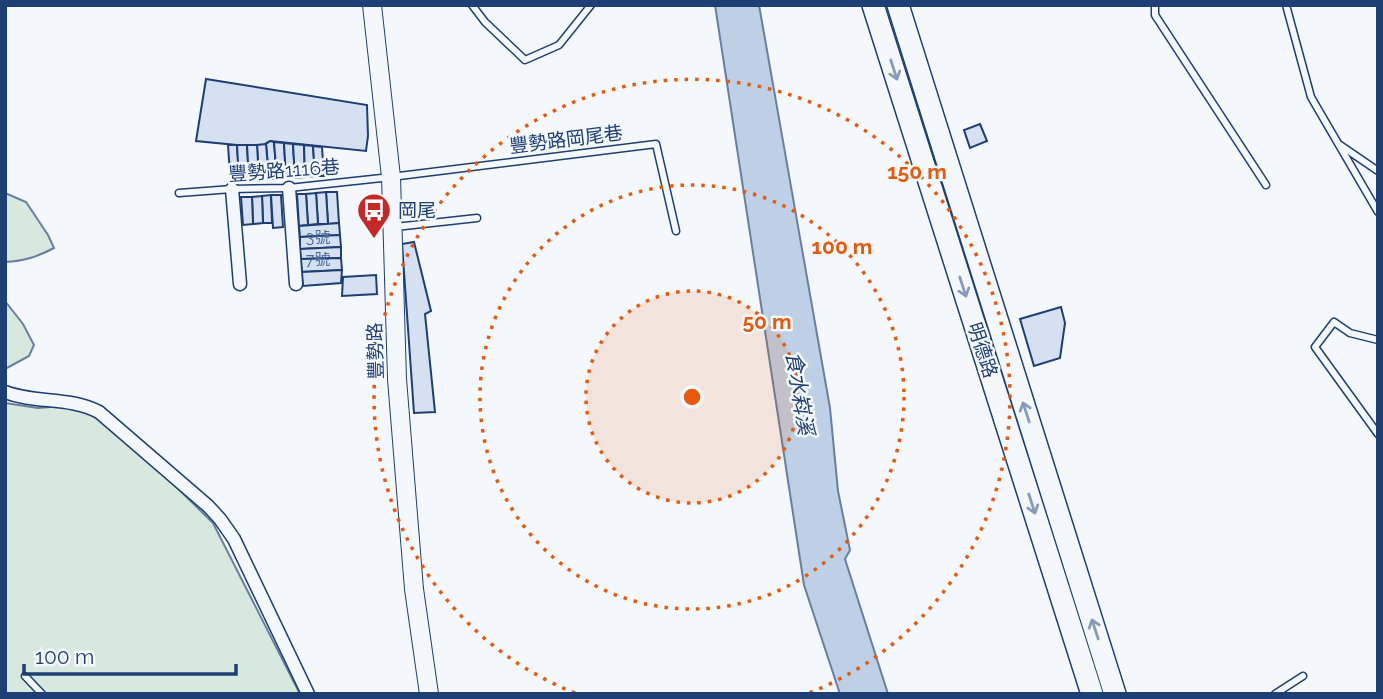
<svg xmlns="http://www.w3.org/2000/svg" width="1383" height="699" font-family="Raleway,'Noto Sans TC',sans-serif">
<rect width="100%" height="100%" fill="#f4f7fb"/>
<g fill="#d7e8df" stroke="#687fa3" stroke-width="2">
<path d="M5 193 26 202 48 235 54 248C37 257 24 261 5 262Z"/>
<path d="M5 301 23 324 34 345 29 356 5 369Z"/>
<path d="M5 403 38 408 63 406 83 411 102 419 158 469 213 523 300 694H5Z"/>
</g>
<path fill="#bed0e5" stroke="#687fa3" stroke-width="2" d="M715 5H759L830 408 838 491 850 550 845 559 888 694H840L804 585Z"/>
<g fill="#d5e0f0" stroke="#1d3f73" stroke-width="2">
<path d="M206 79 367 105 368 136 366 151 270 141 263 145H237L196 141Z"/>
<path d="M980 124 987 141 970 148 964 130Z"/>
<path d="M270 141 274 142 277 179H269L266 144Z"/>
<path d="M274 142 284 143 286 178 277 179Z"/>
<path d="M284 143 293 144 295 178H286Z"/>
<path d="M266 144 269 179 259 180 257 145Z"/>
<path d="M293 144 304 145 305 177 295 178Z"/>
<path d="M228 145H237L239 174 230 175Z"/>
<path d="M237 145H247L249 180 239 181Z"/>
<path d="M247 145H257L259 180H249Z"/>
<path d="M304 145 313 146 315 176 305 177Z"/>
<path d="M313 146 322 147 324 176H315Z"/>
<path d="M326 192H337L339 223 328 224Z"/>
<path d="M326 192 328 224H318L316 193Z"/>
<path d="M316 193 318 224 308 225 306 194Z"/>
<path d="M297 194H306L308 225 299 226Z"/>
<path d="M271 195 272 223H263L262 196Z"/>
<path d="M271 195H281L283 227 273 228Z"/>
<path d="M262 196 263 223 253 224 252 197Z"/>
<path d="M241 197H252L253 224 243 225Z"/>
<path d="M339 223 340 235 300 237 299 226Z"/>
<path d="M340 235 341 247 300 249V237Z"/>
<path d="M414 242 431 311 425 314 435 412 414 413 402 244Z"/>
<path d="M341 247V258L301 259 300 249Z"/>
<path d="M341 258 342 270 302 272 301 259Z"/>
<path d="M342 270 341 283 303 286 302 272Z"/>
<path d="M376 275 377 294 342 296 343 277Z"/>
<path d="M1061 307 1065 323 1060 358 1034 366 1020 319Z"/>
</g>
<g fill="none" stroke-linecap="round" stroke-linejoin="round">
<g stroke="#1d3f73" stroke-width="9">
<g id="lane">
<path d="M472 5 485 22 525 60 559 45 591 5"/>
<path d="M1155 5V15L1266 185"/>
<path d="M1286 5 1311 97 1378 212"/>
<path d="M1340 145 1378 171"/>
<path d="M179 193 232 189 289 188 391 177 656 144 676 231"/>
<path d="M395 227 477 218"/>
<path d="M1378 340 1350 333 1334 322 1315 347 1378 434"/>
<path d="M25 676 42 694"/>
<path d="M1275 694 1303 676"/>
</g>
</g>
<g stroke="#1d3f73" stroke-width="15">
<g id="street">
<path d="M289 188 296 284"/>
<path d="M232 189 240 284"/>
<path d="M5 392C36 404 68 396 99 412L208 506 220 519 234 539 308 694"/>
</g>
</g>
<g stroke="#1d3f73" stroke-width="20">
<path id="secondary" d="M372 5 391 177 397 379 414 589 429 694"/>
</g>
<g stroke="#1d3f73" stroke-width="24">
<g id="primary">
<path d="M873 5 1092 694"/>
<path d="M898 5 1115 694"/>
</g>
</g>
<use href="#lane" stroke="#f4f7fb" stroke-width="6"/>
<use href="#street" stroke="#f4f7fb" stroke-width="12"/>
<use href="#secondary" stroke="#f4f7fb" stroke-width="18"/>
<use href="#primary" stroke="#f4f7fb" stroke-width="21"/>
</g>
<defs><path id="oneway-shaft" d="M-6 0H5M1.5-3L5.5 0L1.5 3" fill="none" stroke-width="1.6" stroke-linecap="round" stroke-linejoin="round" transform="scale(1.75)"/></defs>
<g stroke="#889bb7">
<use href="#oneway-shaft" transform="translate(894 70) rotate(72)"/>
<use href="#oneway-shaft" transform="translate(963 287) rotate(72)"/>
<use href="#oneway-shaft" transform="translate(1026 412) rotate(-108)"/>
<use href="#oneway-shaft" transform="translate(1032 504) rotate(72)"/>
<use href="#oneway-shaft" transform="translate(1095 629) rotate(-108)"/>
</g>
<circle cx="692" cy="397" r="106" fill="#e8590c" fill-opacity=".12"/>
<g fill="none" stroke="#e8590c" stroke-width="3.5" stroke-dasharray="3.5 7">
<circle cx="692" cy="397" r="106"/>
<circle cx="692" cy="397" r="212"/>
<path d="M575 693A318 318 0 1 1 809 693"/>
</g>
<defs>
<g id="bus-pin" transform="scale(1.75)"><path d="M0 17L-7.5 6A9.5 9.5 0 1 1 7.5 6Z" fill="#c62828" stroke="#f4f7fb"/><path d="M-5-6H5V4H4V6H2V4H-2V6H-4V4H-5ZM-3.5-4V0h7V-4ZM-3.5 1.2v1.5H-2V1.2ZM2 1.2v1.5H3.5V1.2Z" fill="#fff"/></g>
</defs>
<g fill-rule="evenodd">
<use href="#bus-pin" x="374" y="210"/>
</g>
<g text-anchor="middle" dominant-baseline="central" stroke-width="5" stroke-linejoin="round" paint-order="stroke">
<g font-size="16" fill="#4b6792">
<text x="318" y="237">3號</text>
<text x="318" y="259">7號</text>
</g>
<g font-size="19" fill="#1d3f73" stroke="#f4f7fb">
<text transform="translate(566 139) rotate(-7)">豐勢路岡尾巷</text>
<text transform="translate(284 170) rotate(-4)">豐勢路1116巷</text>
<text transform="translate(983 350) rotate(72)">明德路</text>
<text transform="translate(375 351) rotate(-92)">豐勢路</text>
</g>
<g font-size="19" fill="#1d3f73" stroke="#f4f7fb" text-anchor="start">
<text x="398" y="210">岡尾</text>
</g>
<g font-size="21" font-style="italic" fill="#1d3f73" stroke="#f4f7fb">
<text transform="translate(800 393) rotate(81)">食水嵙溪</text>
</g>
</g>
<circle cx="692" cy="397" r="10" fill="#e8590c" stroke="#f4f7fb" stroke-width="3.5"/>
<g font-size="21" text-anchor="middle" font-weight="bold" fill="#e8590c" stroke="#f4f7fb" stroke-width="5" stroke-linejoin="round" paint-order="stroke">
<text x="917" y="179">150 m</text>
<text x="842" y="254">100 m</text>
<text x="767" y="329">50 m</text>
</g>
<rect width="1383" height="699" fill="none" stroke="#1d3f73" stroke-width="14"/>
<path d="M24 664v10h212v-10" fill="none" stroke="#1d3f73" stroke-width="3.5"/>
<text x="35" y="664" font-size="21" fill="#1d3f73" stroke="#f4f7fb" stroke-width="5" paint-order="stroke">100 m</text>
</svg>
